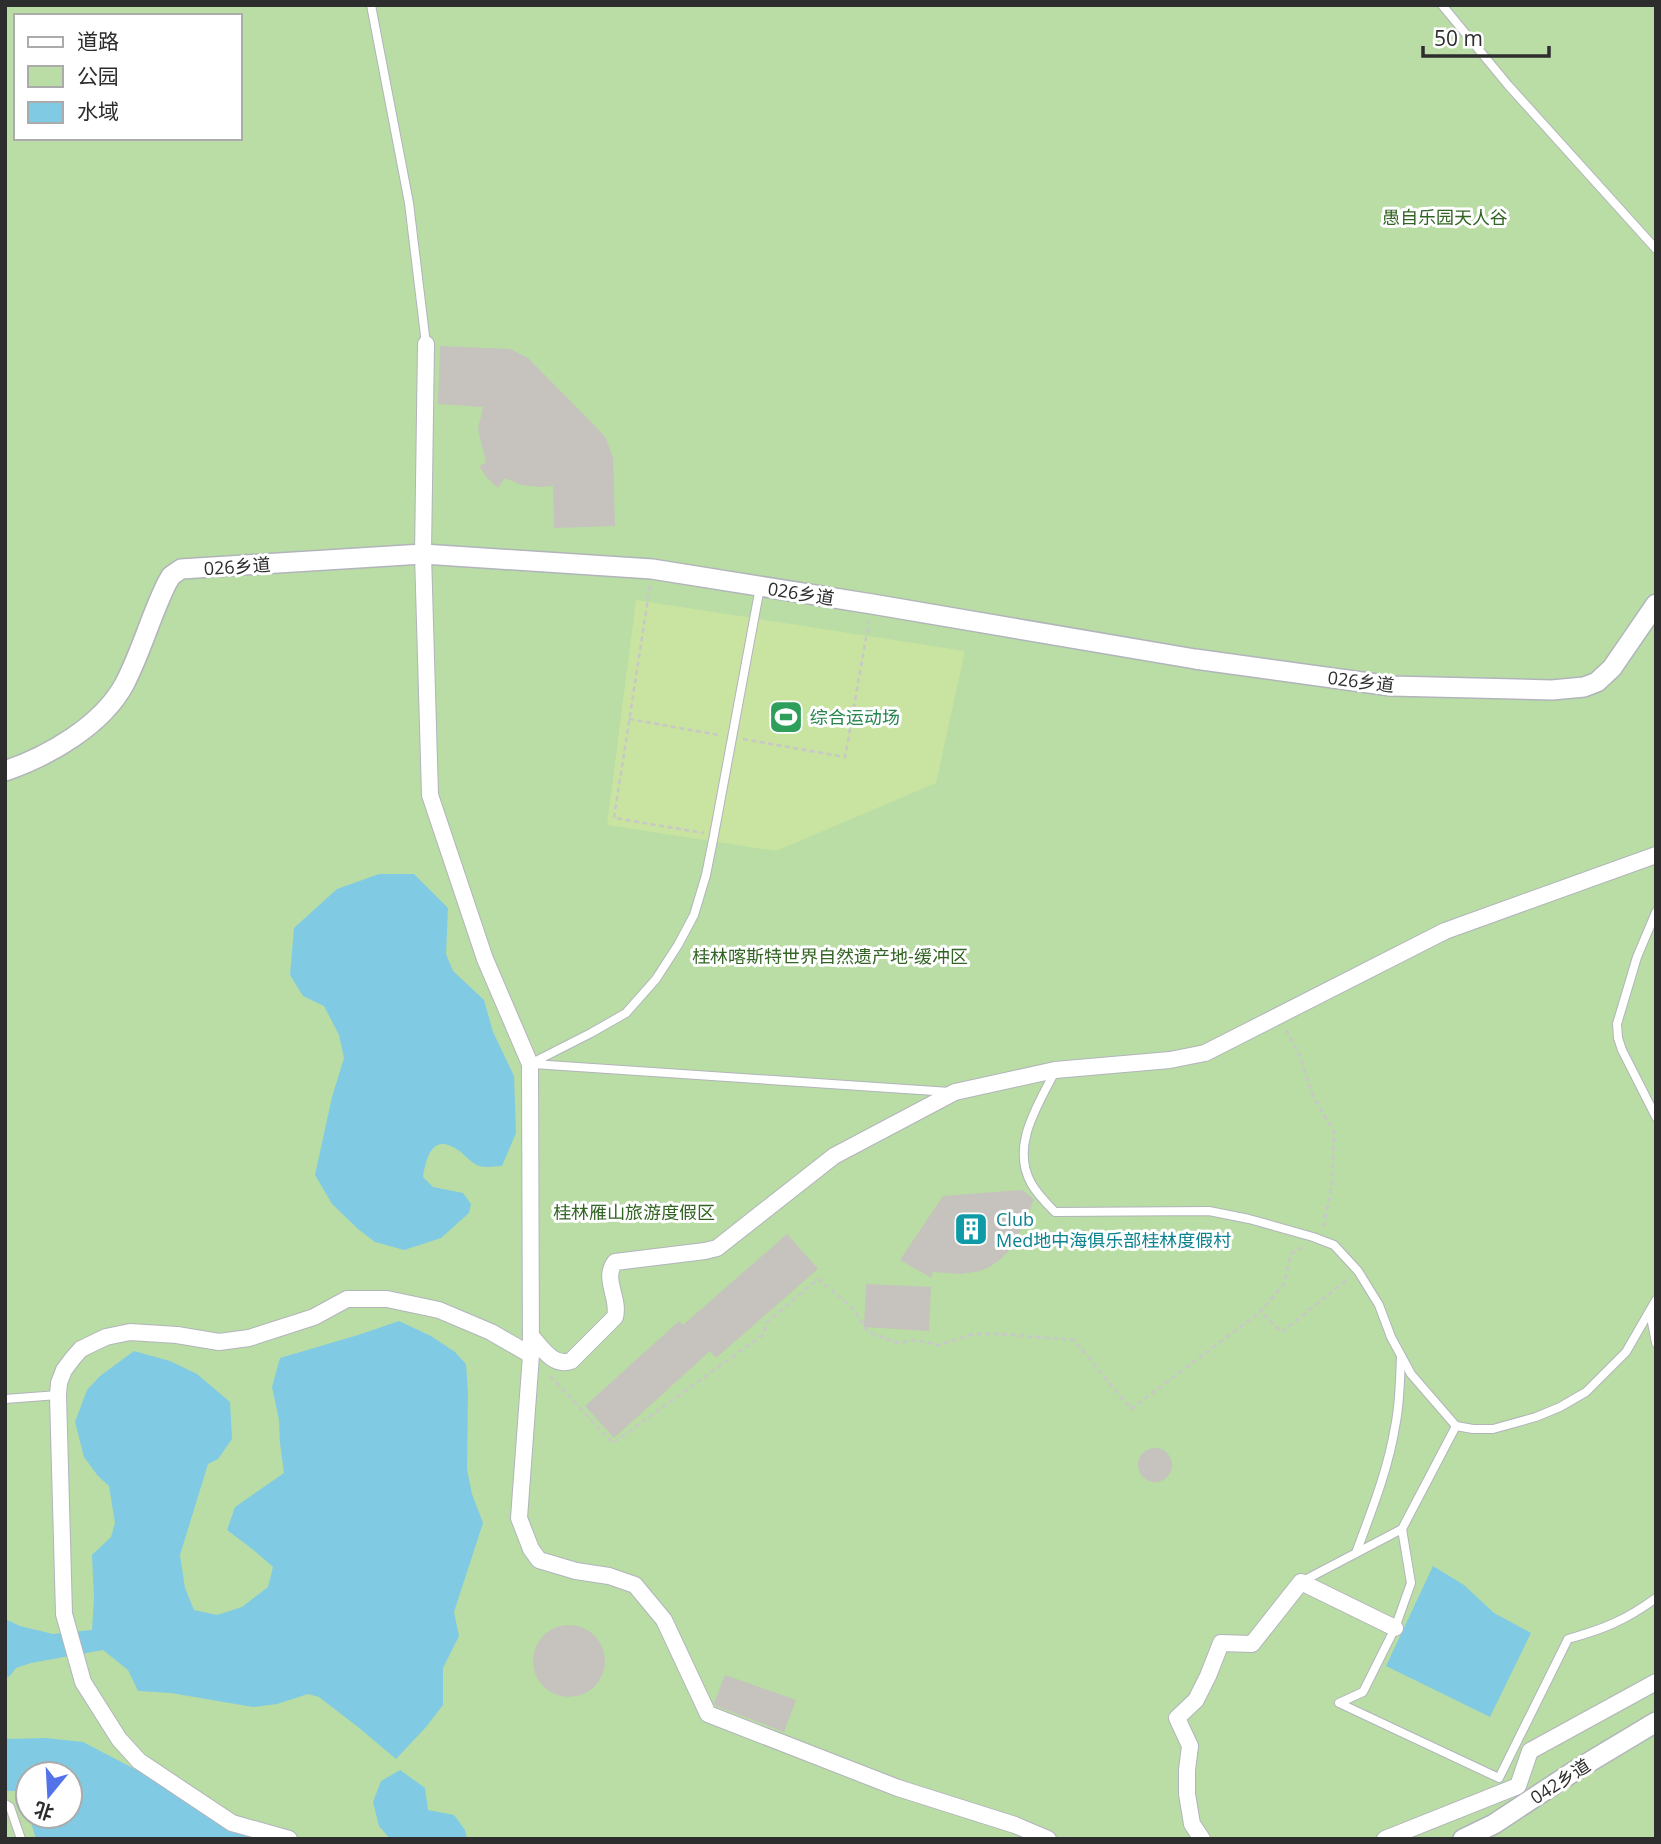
<svg xmlns="http://www.w3.org/2000/svg" width="1661" height="1844" font-family="'Open Sans','Noto Sans SC',sans-serif">
<rect width="100%" height="100%" fill="#ede8e2"/>
<path fill="#b9dda4" fill-rule="evenodd" d="M5 5H1656V1839H5ZM16 16H240V138H16ZM28 1774H70V1816H28Z"/>
<path fill="#c9e3a1" d="M636 600 965 651 936 783 776 851 607 825Z"/>
<g fill="#80cbe3">
<path d="M379 874H414L448 908 446 954 453 971 484 1000 493 1032 514 1076 516 1133 502 1166C495 1166 486 1168 479 1166 472 1163 466 1157 461 1152 434 1132 427 1153 423 1177L433 1187 463 1193 471 1204 469 1213 441 1238 404 1250 375 1242 358 1229 332 1204 315 1175 332 1097 344 1058 339 1035 324 1006 303 996 290 975 294 928 337 889Z"/>
<path d="M399 1321 431 1336 455 1352 466 1364 468 1392 467 1469 472 1494 483 1523 454 1612 459 1636 443 1668V1705L426 1727 396 1759 358 1727 319 1697 308 1694 277 1704 253 1707 171 1693 138 1691 128 1670 103 1650 31 1663 16 1668 9 1677 5 1676V1619L20 1626 53 1634 92 1630 94 1598 92 1555 111 1537 115 1523 109 1486 98 1476 84 1457 75 1422 87 1390 100 1376 134 1351 170 1361 197 1374 230 1402 232 1439 218 1459 208 1464 180 1555 185 1588 194 1610 217 1615 242 1607 268 1587 273 1567 251 1548 227 1530 235 1507 284 1473 280 1443 279 1420 272 1387 280 1358 358 1335Z"/>
<path d="M1433 1566 1464 1585 1494 1613 1531 1633 1490 1717 1386 1666Z"/>
<path d="M46 1738 83 1742 173 1789 260 1839H36L29 1816H70V1774H28V1811L20 1791H5V1739Z"/>
<path d="M400 1770 425 1788 428 1810 454 1815 465 1830 467 1839H390L379 1826 373 1802 381 1781Z"/>
</g>
<g fill="#c6c2bd">
<path d="M440 346 510 349 528 358 595 426 605 437 613 457 615 526 554 528 553 486 538 487 521 485 505 478 498 488 487 478 479 466 486 463 478 429 483 407 438 404Z"/>
<path d="M1022 1190 1034 1199 1026 1220 1010 1249 1001 1259 991 1266 980 1271 960 1274 932 1272V1278L900 1260 943 1196Z"/>
<path d="M787 1234 818 1269 716 1358 710 1351 614 1438 585 1406 679 1321 683 1325Z"/>
<path d="M866 1284 931 1287 929 1331 864 1327Z"/>
<circle cx="1155" cy="1465" r="17"/>
<circle cx="569" cy="1661" r="36"/>
<path d="M725 1675 796 1700 784 1732 716 1706 714 1703Z"/>
</g>
<g fill="none" stroke-linecap="round" stroke-linejoin="round">
<g stroke="#b2b4bc" stroke-width="10">
<g id="service">
<path d="M371 5 409 203 426 344"/>
<path d="M1442 5 1508 85 1656 249"/>
<path d="M1656 912 1637 957 1617 1024 1618 1038 1622 1050 1656 1117"/>
<path d="M530 1064 591 1033 626 1013 656 979 678 945 694 915 706 875 714 835 760 587"/>
<path d="M533 1064 950 1092"/>
<path d="M1055 1071C1039 1104 1010 1145 1031 1183 1037 1194 1046 1203 1055 1212L1209 1211 1249 1219 1313 1237 1334 1245 1358 1271 1379 1305 1391 1337 1411 1374 1456 1426"/>
<path d="M1656 1300 1626 1352 1586 1392 1560 1407 1536 1417 1493 1429H1473L1456 1426 1402 1529 1411 1583 1395 1628 1363 1692 1339 1703 1499 1778 1568 1639C1604 1629 1626 1620 1656 1598"/>
<path d="M1650 1312 1656 1343"/>
<path d="M5 1399 58 1395"/>
<path d="M1356 1553C1371 1512 1388 1470 1395 1427 1400 1404 1400 1380 1401 1356"/>
<path d="M1301 1582 1402 1529"/>
<path d="M5 1804 10 1807 21 1839"/>
</g>
</g>
<g stroke="#b2b4bc" stroke-width="18">
<g id="minor">
<path d="M426 344 423 554 430 795 485 959 530 1064 531 1355 519 1518 531 1549 539 1560 576 1571 609 1576 635 1585 664 1620 708 1714 898 1788 1015 1825 1048 1839"/>
<path d="M531 1336C542 1348 553 1367 571 1361L615 1317C620 1298 602 1279 615 1262L705 1251 717 1248 834 1156 955 1092 1055 1070 1170 1060 1205 1053 1445 931 1656 855"/>
<path d="M289 1839 232 1823 139 1761 119 1739 83 1682 64 1614 58 1395 59 1383 64 1370 73 1358 81 1349 106 1337 130 1332 177 1335 219 1342 249 1338 314 1317 347 1299H387L439 1310 491 1332 531 1355"/>
<path d="M1202 1839 1192 1824 1187 1794V1770L1190 1746 1177 1718 1196 1700 1208 1676 1221 1643 1252 1644 1301 1582 1395 1628"/>
<path d="M1385 1839 1518 1786 1530 1751 1656 1682"/>
</g>
</g>
<g stroke="#b2b4bc" stroke-width="22">
<g id="tertiary">
<path d="M5 771C49 756 103 725 125 683 142 650 151 615 167 583L171 576 181 569 423 554 652 569 872 604 1195 659 1391 686 1552 690 1584 687 1597 682 1612 668 1656 604"/>
<path d="M1463 1839 1494 1824 1576 1770 1656 1722"/>
</g>
</g>
<g stroke="#c8c8c8" stroke-width="2.5" stroke-dasharray="5 3.5" stroke-linecap="butt">
<path d="M650 586 614 818 704 833"/>
<path d="M629 719 719 735"/>
<path d="M743 739 845 757 869 621"/>
<path d="M1286 1030 1300 1056 1312 1094 1334 1132 1332 1184 1324 1224 1321 1227"/>
<path d="M1302 1247 1291 1254 1284 1284 1260 1312 1282 1332 1349 1278"/>
<path d="M550 1376 613 1443 764 1334 767 1322 818 1279 852 1307 868 1332 898 1343 914 1340 939 1345 974 1334H1000L1074 1340 1131 1409 1260 1312"/>
</g>
<use href="#service" stroke="#fff" stroke-width="8"/>
<use href="#minor" stroke="#fff" stroke-width="16"/>
<use href="#tertiary" stroke="#fff" stroke-width="19"/>
</g>
<defs>
<g id="stadium-square" transform="scale(1.75)"><rect x="-9" y="-9" width="18" height="18" rx="4" fill="#2e9e5b" stroke="#fff"/><path d="M0-5a6.5 5 0 1 0 0 10a6.5 5 0 1 0 0-10ZM-3.5-1.8h7v3.6h-7Z" fill="#fff"/></g>
<g id="building-square" transform="scale(1.75)"><rect x="-9" y="-9" width="18" height="18" rx="4" fill="#0f9aa8" stroke="#fff"/><path d="M-4-6H4V6H1V3H-1V6H-4ZM-2.5-4.3h1.7v1.8h-1.7ZM.8-4.3h1.7v1.8H.8ZM-2.5-1h1.7V.8h-1.7ZM.8-1h1.7V.8H.8Z" fill="#fff"/></g>
</defs>
<g fill-rule="evenodd">
<use href="#stadium-square" x="786" y="717"/>
<use href="#building-square" x="971" y="1229"/>
</g>
<g text-anchor="middle" dominant-baseline="central" stroke-width="6" stroke-linejoin="round" paint-order="stroke">
<g font-size="18" fill="#326423" stroke="#fff">
<text x="1445" y="217">愚自乐园天人谷</text>
<text x="830" y="956">桂林喀斯特世界自然遗产地-缓冲区</text>
<text x="634" y="1212">桂林雁山旅游度假区</text>
</g>
<g font-size="18" fill="#2d2d2d" stroke="#fff">
<text transform="translate(237 566) rotate(-4)">026乡道</text>
<text transform="translate(801 593) rotate(9)">026乡道</text>
<text transform="translate(1361 681) rotate(7)">026乡道</text>
<text transform="translate(1560 1781) rotate(-33)">042乡道</text>
</g>
<g font-size="18" fill="#27864d" stroke="#fff" text-anchor="start">
<text x="810" y="717">综合运动场</text>
</g>
<g font-size="18" fill="#0d838f" stroke="#fff" text-anchor="start">
<text x="996" y="1219">Club<tspan x="996" dy="21">Med地中海俱乐部桂林度假村</tspan></text>
</g>
</g>
<rect width="1661" height="1844" fill="none" stroke="#2d2d2d" stroke-width="14"/>
<rect x="14" y="14" width="228" height="126" fill="#ffffff" stroke="#ababab" stroke-width="2"/>
<rect x="28" y="37" width="35" height="10" fill="#ffffff" stroke="#ababab" stroke-width="2"/>
<text x="77" y="49" font-size="21" fill="#2d2d2d">道路</text>
<rect x="28" y="66" width="35" height="21" fill="#b9dda4" stroke="#ababab" stroke-width="2"/>
<text x="77" y="84" font-size="21" fill="#2d2d2d">公园</text>
<rect x="28" y="102" width="35" height="21" fill="#80cbe3" stroke="#ababab" stroke-width="2"/>
<text x="77" y="119" font-size="21" fill="#2d2d2d">水域</text>
<g transform="translate(49 1795) rotate(198)"><circle r="33" fill="#ffffff" stroke="#ababab" stroke-width="2"/>
<path d="M0-5L12 26L0 18L-12 26Z" fill="#5473e8"/>
<text y="-10" font-size="19" font-weight="bold" text-anchor="middle" fill="#2d2d2d">北</text>
</g>
<path d="M1423 46v10h126v-10" fill="none" stroke="#2d2d2d" stroke-width="3.5"/>
<text x="1434" y="46" font-size="21" fill="#2d2d2d" stroke="#ffffff" stroke-width="5" paint-order="stroke">50 m</text>
</svg>
